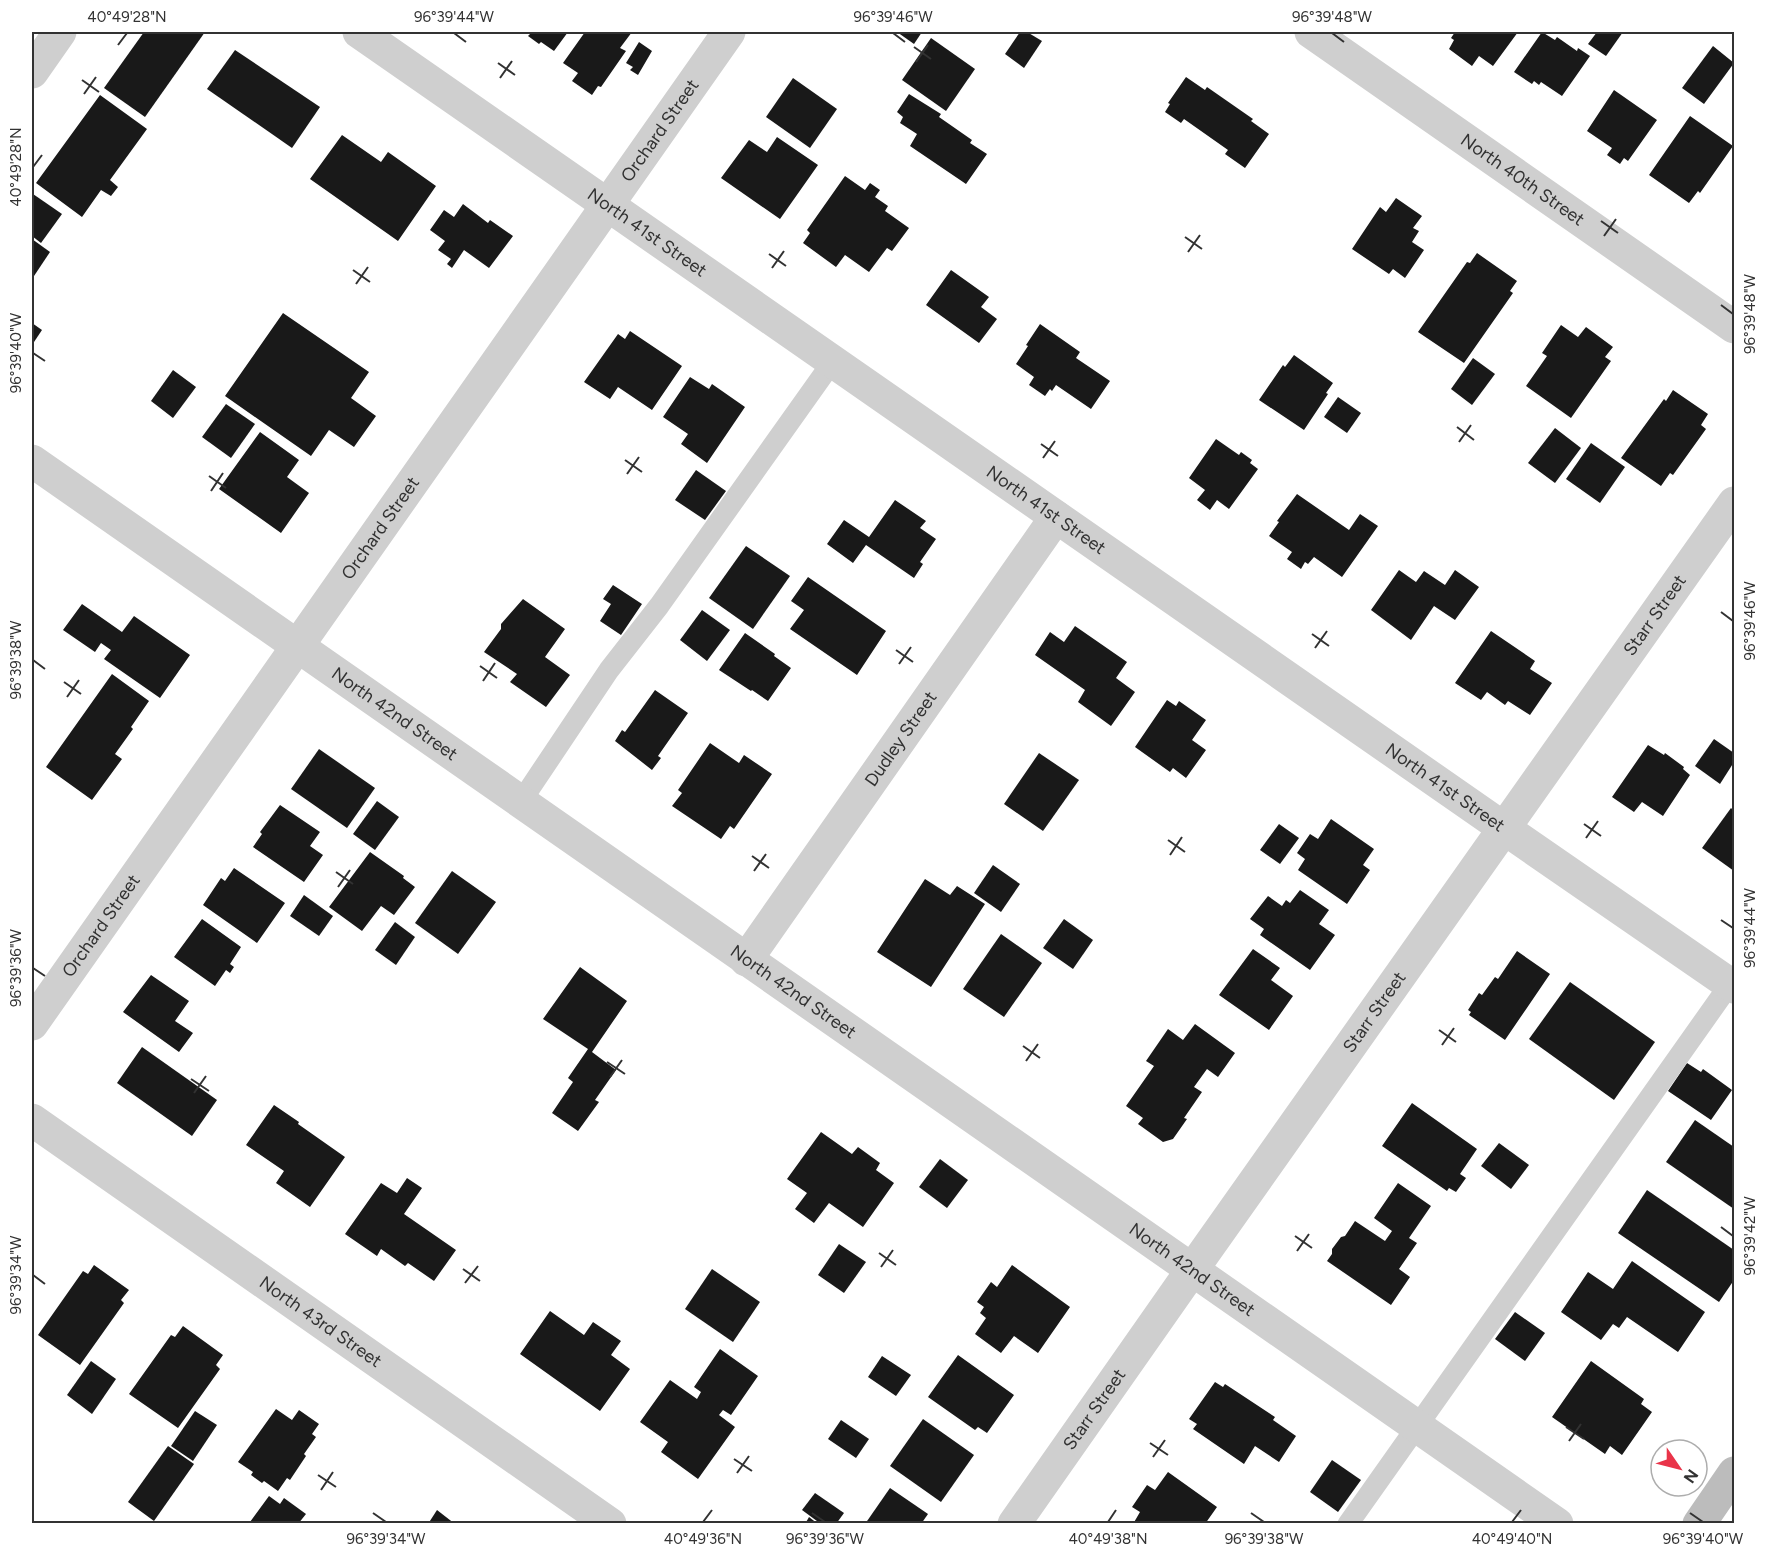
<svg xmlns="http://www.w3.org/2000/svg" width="1766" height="1555" font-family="Figtree,sans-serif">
<rect width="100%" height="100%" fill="#fff"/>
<g fill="#191919">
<path d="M144 32H205L145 117 104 88Z"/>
<path d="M527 32H568L554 51 541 42 539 44 528 36 530 34Z"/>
<path d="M585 32H632L620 48 626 51 601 87 598 86 592 95 572 81 578 73 563 63Z"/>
<path d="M897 32H922L914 44Z"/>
<path d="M1020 32H1027L1042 41 1024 68 1005 54Z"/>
<path d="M1455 32H1518L1493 66 1479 56 1472 66 1449 49 1454 40 1451 38Z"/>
<path d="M1542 32 1555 40 1557 37 1577 51 1578 48 1590 56 1562 96 1541 82 1539 85 1534 81 1532 84 1514 72Z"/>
<path d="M1597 32H1623L1606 56 1588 44Z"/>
<path d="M931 38 975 69 946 111 902 80Z"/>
<path d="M639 42 652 51 638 75 630 70 633 67 626 63Z"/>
<path d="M1713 46 1734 63 1704 104 1682 88Z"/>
<path d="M235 50 320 107 292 148 207 89Z"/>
<path d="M1186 77 1205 90 1207 87 1253 119 1251 121 1269 134 1245 168 1225 154 1228 150 1184 119 1181 123 1165 112 1170 104 1168 103Z"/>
<path d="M793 78 837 109 810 148 766 117Z"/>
<path d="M1614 90 1657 120 1628 161 1624 158 1620 164 1607 155 1612 148 1587 131Z"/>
<path d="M909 94 941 114 939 117 972 140 970 143 987 154 966 184 910 146 917 134 900 123 903 117 897 112Z"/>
<path d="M100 95 147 129 110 180 118 187 111 196 101 190 82 217 36 183Z"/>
<path d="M1690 116 1733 146 1700 193 1698 191 1689 203 1649 175Z"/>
<path d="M342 135 381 162 388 152 436 186 398 241 310 179Z"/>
<path d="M777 137 818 165 780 219 721 178 749 140 767 152Z"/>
<path d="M845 176 865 190 870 183 880 190 875 197 888 206 885 211 909 228 892 251 887 248 869 272 845 255 836 267 803 243 810 233 807 230Z"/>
<path d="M33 194 62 214 41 243 32 236V197Z"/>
<path d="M1396 198 1422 216 1413 228 1419 231 1412 242 1424 250 1405 278 1393 269 1389 274 1352 249 1380 207 1386 212Z"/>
<path d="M463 204 488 223 490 220 513 236 489 268 464 250 452 268 447 264 451 259 438 250 445 241 430 230 444 210 454 217Z"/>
<path d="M32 239 50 252 32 279Z"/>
<path d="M1477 253 1517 281 1510 291 1513 293 1464 363 1418 332 1467 262 1470 263Z"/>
<path d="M951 270 989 297 981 307 997 319 979 343 926 305Z"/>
<path d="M283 313 369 372 351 398 376 416 354 447 329 430 311 456 225 396Z"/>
<path d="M32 323 42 330 32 345Z"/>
<path d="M1040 324 1080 352 1076 358 1110 381 1091 409 1056 385 1052 391 1050 389 1045 396 1029 385 1034 377 1016 364 1028 346 1026 345Z"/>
<path d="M1561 325 1578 337 1586 327 1613 347 1605 357 1611 361 1571 418 1526 386 1547 356 1542 353Z"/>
<path d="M630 331 682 366 652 410 618 387 610 399 584 382 618 334 625 339Z"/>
<path d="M1294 355 1333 383 1326 393 1328 394 1304 430 1259 400 1283 365 1285 367Z"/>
<path d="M1473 358 1495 374 1472 405 1451 389Z"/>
<path d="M173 370 196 387 173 418 151 401Z"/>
<path d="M690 377 709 389 712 384 745 407 707 463 681 444 688 434 663 417Z"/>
<path d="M1673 390 1708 414 1701 425 1706 429 1673 475 1670 473 1661 486 1621 458 1664 399 1666 401Z"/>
<path d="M1338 397 1361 413 1347 433 1324 417Z"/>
<path d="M226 404 255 424 231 458 202 437Z"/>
<path d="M1555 428 1581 448 1555 483 1528 463Z"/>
<path d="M260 432 299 460 287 477 309 493 281 533 219 489Z"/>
<path d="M1216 439 1239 455 1241 452 1252 460 1250 463 1258 469 1229 509 1217 500 1210 510 1197 500 1205 490 1189 478Z"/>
<path d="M1591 443 1625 467 1600 503 1566 479Z"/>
<path d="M696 470 726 491 705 520 675 500Z"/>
<path d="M1297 494 1349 530 1360 514 1378 526 1342 577 1314 557 1308 564 1305 562 1301 569 1287 559 1292 552 1269 536 1279 522 1277 521Z"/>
<path d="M895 500 926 521 920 528 936 539 920 562 923 564 914 578 866 545 853 563 827 544 844 520 869 537Z"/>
<path d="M746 546 790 576 753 629 709 598Z"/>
<path d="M1399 570 1416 582 1424 571 1445 585 1455 570 1479 587 1455 620 1434 606 1411 640 1371 610Z"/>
<path d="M808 577 886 631 857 675 790 629 804 610 791 601Z"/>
<path d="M613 585 642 604 621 635 600 621 611 604 603 599Z"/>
<path d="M523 599 565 629 545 657 570 675 546 707 510 682 517 674 484 652 501 629V624Z"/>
<path d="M82 604 122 632 134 616 190 655 160 698 104 659 111 650 101 643 95 652 63 630Z"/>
<path d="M702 610 730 630 707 661 680 640Z"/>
<path d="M1075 626 1127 662 1116 678 1135 692 1111 726 1078 702 1085 690 1035 655 1050 632 1064 642Z"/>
<path d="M1491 631 1535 661 1530 669 1552 683 1530 715 1508 701 1505 705 1487 692 1481 700 1455 683Z"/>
<path d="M745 633 775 654 774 656 791 668 768 701 752 690 751 691 719 670Z"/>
<path d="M112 674 149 701 131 727 133 729 115 754 122 759 92 800 46 767Z"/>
<path d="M655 690 688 713 658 756 661 758 652 770 615 741 622 730 625 732Z"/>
<path d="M1167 700 1176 706 1179 701 1206 720 1192 740 1206 750 1186 778 1173 768 1170 772 1135 747Z"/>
<path d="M1714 739 1734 753V762L1720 784 1695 766Z"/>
<path d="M710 743 739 763 744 755 772 774 734 829 730 826 721 839 672 806 682 793 678 790Z"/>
<path d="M1648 745 1664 755 1665 753 1684 767 1683 769 1690 775 1663 816 1642 802 1634 812 1612 797Z"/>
<path d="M319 749 375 788 347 828 291 789Z"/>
<path d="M1039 753 1079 780 1043 831 1004 804Z"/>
<path d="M377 801 399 817 375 850 353 834Z"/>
<path d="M280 805 320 832 310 846 323 855 304 882 253 847 262 834 260 832Z"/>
<path d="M1731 808 1734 811V871L1702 848Z"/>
<path d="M1331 819 1374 849 1363 865 1370 870 1347 904 1298 870 1305 859 1297 853 1310 834 1318 839Z"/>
<path d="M1279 824 1299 838 1280 864 1260 850Z"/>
<path d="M370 852 404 876 403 878 415 887 394 915 381 906 362 931 329 907Z"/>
<path d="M993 865 1020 884 1001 912 974 893Z"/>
<path d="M234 868 285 903 257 943 203 905 221 878 225 881Z"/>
<path d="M452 871 496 902 458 954 415 923Z"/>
<path d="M925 879 950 895 957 886 985 904 931 987 877 952Z"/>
<path d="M1300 890 1329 910 1319 924 1335 935 1310 970 1260 935 1264 929 1250 919 1268 896 1282 906 1286 900 1290 903Z"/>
<path d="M304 895 333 916 319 936 290 916Z"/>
<path d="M202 919 241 947 230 964 234 967 230 973 226 970 215 986 174 957Z"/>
<path d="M1064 919 1093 940 1073 969 1043 948Z"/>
<path d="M395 922 415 937 396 965 375 950Z"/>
<path d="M1001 934 1042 963 1004 1017 963 989Z"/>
<path d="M1253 949 1280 968 1271 980 1293 996 1269 1030 1219 995Z"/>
<path d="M1517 951 1550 974 1505 1040 1469 1015 1471 1012 1468 1010 1479 993 1482 995 1495 977 1498 979Z"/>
<path d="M580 967 627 1001 592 1052 616 1070 595 1100 599 1102 578 1131 552 1113 573 1082 568 1078 588 1049 543 1019Z"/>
<path d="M151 975 189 1001 175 1021 193 1033 179 1052 123 1012Z"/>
<path d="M1570 982 1655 1042 1614 1100 1529 1039Z"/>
<path d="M1195 1024 1235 1053 1218 1077 1207 1069 1194 1087 1202 1092 1184 1118 1187 1119 1173 1139 1163 1142 1138 1124 1143 1118 1126 1106 1154 1066 1146 1061 1168 1029 1183 1040Z"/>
<path d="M142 1047 217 1100 192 1136 117 1083Z"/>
<path d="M1687 1063 1701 1072 1703 1069 1732 1090 1711 1120 1668 1091Z"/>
<path d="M1412 1103 1477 1149 1460 1174 1466 1178 1456 1192 1449 1188 1447 1191 1382 1146Z"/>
<path d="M274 1105 299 1122 298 1124 345 1157 310 1207 276 1183 284 1171 246 1145Z"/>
<path d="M1695 1120 1734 1147V1209L1666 1162Z"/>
<path d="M821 1132 852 1154 858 1147 880 1163 876 1170 894 1183 863 1227 829 1203 814 1223 795 1209 807 1193 787 1179Z"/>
<path d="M1499 1143 1529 1165 1511 1189 1481 1166Z"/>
<path d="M940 1159 968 1180 947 1208 919 1187Z"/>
<path d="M407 1178 422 1188 404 1214 456 1250 434 1281 408 1263 405 1266 381 1249 377 1256 345 1234 381 1183 397 1193Z"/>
<path d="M1398 1183 1431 1206 1409 1238 1417 1243 1399 1269 1410 1277 1391 1305 1327 1261 1332 1254V1249L1341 1237 1345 1236 1355 1221 1385 1241 1392 1231 1374 1218Z"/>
<path d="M1647 1190 1734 1250V1280L1719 1302 1618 1233Z"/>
<path d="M839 1244 866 1262 844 1293 818 1275Z"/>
<path d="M1632 1261 1705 1312 1678 1352 1627 1317 1619 1328 1613 1324 1601 1340 1561 1312 1588 1272 1613 1289Z"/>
<path d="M94 1265 129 1290 121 1300 124 1303 80 1365 38 1335 83 1271 88 1274Z"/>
<path d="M1012 1265 1070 1307 1038 1353 1014 1336 1001 1353 975 1334 986 1318 980 1313 984 1307 977 1302 991 1282 997 1287Z"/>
<path d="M712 1269 760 1302 733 1342 685 1309Z"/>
<path d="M550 1311 584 1335 593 1322 621 1341 611 1355 630 1369 600 1411 520 1354Z"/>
<path d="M1515 1312 1545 1333 1525 1361 1495 1339Z"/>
<path d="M183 1326 223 1355 216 1365 220 1369 178 1428 129 1394 171 1335 175 1337Z"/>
<path d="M720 1349 758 1376 731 1415 723 1410 719 1415 735 1427 698 1479 661 1452 668 1442 640 1422 670 1380 697 1399 701 1392 694 1387Z"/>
<path d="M958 1355 1014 1395 987 1433 978 1427 975 1430 928 1397Z"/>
<path d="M882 1356 911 1375 896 1396 868 1377Z"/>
<path d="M91 1361 116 1379 92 1414 67 1395Z"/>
<path d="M1591 1361 1644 1399 1641 1404 1652 1412 1622 1455 1610 1446 1605 1454 1552 1417Z"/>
<path d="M1215 1382 1223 1387 1225 1384 1275 1417 1273 1420 1296 1436 1279 1462 1255 1446 1244 1464 1193 1429 1197 1424 1189 1419Z"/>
<path d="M276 1409 292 1420 299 1410 319 1424 312 1434 316 1437 304 1454 306 1456 290 1480 287 1478 278 1491 264 1481 262 1483 251 1475 253 1472 238 1462Z"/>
<path d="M195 1411 217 1425 193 1461 171 1446Z"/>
<path d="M923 1419 974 1455 941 1502 890 1466Z"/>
<path d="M841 1420 869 1439 856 1458 828 1439Z"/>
<path d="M168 1446 194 1464 154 1521 128 1502Z"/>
<path d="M1332 1460 1361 1480 1338 1512 1310 1492Z"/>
<path d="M1168 1472 1217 1507 1205 1524H1133L1140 1512 1132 1507 1147 1485 1155 1490Z"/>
<path d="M890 1488 928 1514 921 1524H865Z"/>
<path d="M815 1493 844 1513 836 1524H821L802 1510Z"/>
<path d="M269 1496 280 1504 284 1498 306 1514 298 1524H252L250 1522Z"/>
<path d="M437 1510 455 1524H428Z"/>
<path d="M809 1517 818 1524H805Z"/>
</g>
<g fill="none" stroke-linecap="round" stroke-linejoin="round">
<g stroke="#cfcfcf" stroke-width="21">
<path d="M520 803 609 670 659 606 833 361"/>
<path d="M1348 1524 1730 984"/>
</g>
<g stroke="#cfcfcf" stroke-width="33">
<path id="s1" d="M359 32 1505 829 1734 987"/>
<path d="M32 72 60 32"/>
<path id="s2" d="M32 461 1557 1524"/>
<path id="s3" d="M746 960 1056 517"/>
<path id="s4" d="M32 1024 729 32"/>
<path id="s5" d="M32 1120 610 1524"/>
<path id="s6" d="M1014 1524 1192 1270 1734 503"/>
</g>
<path stroke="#cfcfcf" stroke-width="33" id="s7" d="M1311 32 1734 327"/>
<path stroke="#bcbcbc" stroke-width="33" d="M1699 1524 1734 1473"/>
</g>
<path fill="none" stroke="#323232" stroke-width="2" d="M454 33 466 42M893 33 905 42M1332 33 1344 42M118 45 127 33M914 47 931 59M916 62 928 45M498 63 515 75M500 78 512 61M82 80 99 92M84 94 96 77M33 167 42 155M1601 221 1618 233M1604 236 1616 219M1185 237 1202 249M1188 252 1200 235M769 254 786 266M772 268 784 251M353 270 370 282M356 284 368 267M1721 305 1733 314M33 353 45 361M1457 427 1474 440M1459 442 1471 425M1041 444 1058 456M1043 458 1055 441M625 460 642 472M627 474 639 457M209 476 226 488M211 491 223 473M1721 612 1733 621M1312 634 1329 646M1315 648 1327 631M896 650 913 662M33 660 45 669M899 664 911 647M480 666 497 678M483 681 495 663M64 682 81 694M67 697 79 680M1584 824 1601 836M1586 838 1598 821M1168 840 1185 852M1170 855 1182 837M752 856 769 868M754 871 766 854M336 872 353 884M338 887 350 870M1721 920 1733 928M33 968 45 976M1439 1030 1456 1042M1442 1045 1454 1028M1023 1046 1040 1058M1026 1061 1038 1044M607 1062 625 1074M610 1077 622 1060M191 1079 209 1091M194 1093 206 1076M1721 1227 1733 1236M1295 1236 1312 1248M1297 1251 1309 1234M879 1253 896 1265M881 1267 893 1250M463 1269 480 1281M33 1275 45 1284M465 1283 478 1266M1566 1427 1584 1439M1569 1441 1581 1424M1150 1443 1168 1455M1153 1457 1165 1440M734 1459 752 1471M737 1473 749 1456M318 1475 336 1487M321 1490 333 1472M373 1513 386 1522M812 1513 825 1522M1251 1513 1264 1522M1690 1513 1703 1522M703 1522 712 1510M1108 1522 1116 1510M1512 1522 1521 1510"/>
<g text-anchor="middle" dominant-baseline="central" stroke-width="6" stroke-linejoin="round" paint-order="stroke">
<g font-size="18" fill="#323232" stroke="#fff">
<text stroke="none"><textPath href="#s4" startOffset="1092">Orchard Street</textPath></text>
<text stroke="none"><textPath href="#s7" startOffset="258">North 40th Street</textPath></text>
<text stroke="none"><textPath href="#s1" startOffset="351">North 41st Street</textPath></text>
<text stroke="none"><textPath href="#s1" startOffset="837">North 41st Street</textPath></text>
<text stroke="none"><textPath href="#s4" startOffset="606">Orchard Street</textPath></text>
<text stroke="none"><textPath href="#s6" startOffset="1112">Starr Street</textPath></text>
<text stroke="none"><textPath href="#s2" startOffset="442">North 42nd Street</textPath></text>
<text stroke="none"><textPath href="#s3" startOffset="270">Dudley Street</textPath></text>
<text stroke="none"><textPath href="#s1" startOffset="1323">North 41st Street</textPath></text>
<text stroke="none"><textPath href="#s4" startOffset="120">Orchard Street</textPath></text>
<text stroke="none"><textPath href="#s2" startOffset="928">North 42nd Street</textPath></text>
<text stroke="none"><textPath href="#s6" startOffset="626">Starr Street</textPath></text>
<text stroke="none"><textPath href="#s2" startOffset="1414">North 42nd Street</textPath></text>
<text stroke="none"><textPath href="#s5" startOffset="352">North 43rd Street</textPath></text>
<text stroke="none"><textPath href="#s6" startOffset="140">Starr Street</textPath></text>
</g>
</g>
<rect width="1766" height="1555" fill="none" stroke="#ffffff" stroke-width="66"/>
<g transform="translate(1679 1468) rotate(125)"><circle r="28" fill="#ffffff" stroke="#adadad" stroke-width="1.5"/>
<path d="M0-4.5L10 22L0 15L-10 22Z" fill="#e93449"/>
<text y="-9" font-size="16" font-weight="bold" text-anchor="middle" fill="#323232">N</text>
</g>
<rect x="33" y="33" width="1700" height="1489" fill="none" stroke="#323232" stroke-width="2"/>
<g font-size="15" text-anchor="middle" fill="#323232">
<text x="127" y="22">40°49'28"N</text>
<text x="454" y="22">96°39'44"W</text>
<text x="893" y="22">96°39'46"W</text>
<text x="1332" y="22">96°39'48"W</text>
<text transform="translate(16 167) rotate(-90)" y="5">40°49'28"N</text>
<text transform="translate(1750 314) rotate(-90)" y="5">96°39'48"W</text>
<text transform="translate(16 353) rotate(-90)" y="5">96°39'40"W</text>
<text transform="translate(1750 621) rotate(-90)" y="5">96°39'46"W</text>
<text transform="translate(16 660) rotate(-90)" y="5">96°39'38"W</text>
<text transform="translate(1750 928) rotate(-90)" y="5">96°39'44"W</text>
<text transform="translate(16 968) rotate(-90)" y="5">96°39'36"W</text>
<text transform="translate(1750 1236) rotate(-90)" y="5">96°39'42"W</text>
<text transform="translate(16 1275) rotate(-90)" y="5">96°39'34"W</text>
<text x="386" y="1544">96°39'34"W</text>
<text x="703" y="1544">40°49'36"N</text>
<text x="825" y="1544">96°39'36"W</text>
<text x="1108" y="1544">40°49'38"N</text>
<text x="1264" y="1544">96°39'38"W</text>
<text x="1512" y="1544">40°49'40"N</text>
<text x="1703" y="1544">96°39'40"W</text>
</g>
</svg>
